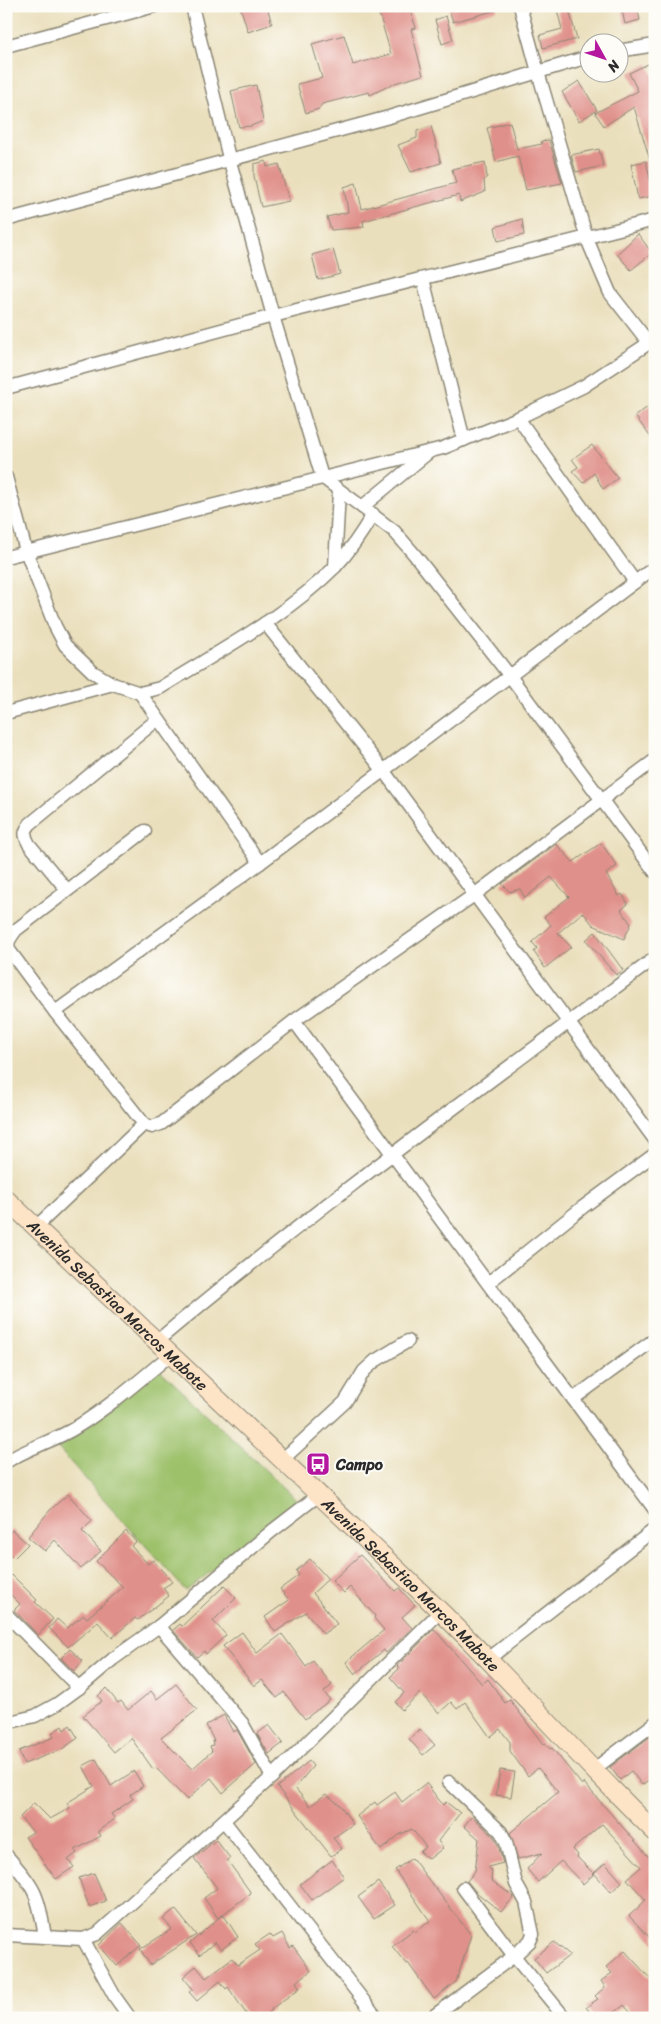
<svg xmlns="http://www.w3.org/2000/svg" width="661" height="2024" font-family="Sriracha,sans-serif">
<rect width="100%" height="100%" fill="#fdfcf7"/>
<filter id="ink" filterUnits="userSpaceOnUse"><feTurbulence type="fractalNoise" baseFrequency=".02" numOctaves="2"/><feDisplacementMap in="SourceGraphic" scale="10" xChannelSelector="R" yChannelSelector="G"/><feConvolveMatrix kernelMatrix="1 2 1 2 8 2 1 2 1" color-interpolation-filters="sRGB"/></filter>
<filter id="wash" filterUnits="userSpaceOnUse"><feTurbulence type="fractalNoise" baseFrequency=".0096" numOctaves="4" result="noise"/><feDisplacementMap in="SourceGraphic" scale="20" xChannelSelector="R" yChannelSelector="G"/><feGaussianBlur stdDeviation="1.12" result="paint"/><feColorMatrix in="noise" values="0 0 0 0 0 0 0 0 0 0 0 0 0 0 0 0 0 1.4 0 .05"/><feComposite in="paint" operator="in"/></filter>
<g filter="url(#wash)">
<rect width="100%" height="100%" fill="#eadfbc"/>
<path fill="#9dc16a" stroke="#64764a" d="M158 1368 299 1502 186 1591 57 1447Z"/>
<g id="blocks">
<g fill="#e0908a">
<path d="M240 6H267L272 24 248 32Z"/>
<path d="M391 6H409L416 28 411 29 423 75 395 83 370 95 369 92 322 104 319 109 306 113 297 84 322 78 312 44 344 35 353 65 391 54 378 10Z"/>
<path d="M448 6H497V10L453 22Z"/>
<path d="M556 6H568L577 39 543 48 540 35 562 29Z"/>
<path d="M621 6H637L640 20 625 24Z"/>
<path d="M446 16 453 40 442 44 435 20Z"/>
<path d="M648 64 655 78V166L652 167 634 107 604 126 595 113 638 91 629 73Z"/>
<path d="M579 81 597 110 579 121 562 92Z"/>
<path d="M256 85 263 121 251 126 239 127 231 91Z"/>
<path d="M510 122 517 149 542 144 541 141 549 140 562 183 526 190 518 156 496 162 487 128Z"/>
<path d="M431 126 441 163 411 172 398 145 417 138V131Z"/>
<path d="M599 149 603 166 576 172 571 155Z"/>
<path d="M266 161 267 167 279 164 289 201 261 207 254 176V164Z"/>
<path d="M646 161 654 196 638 199 631 164Z"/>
<path d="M485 162 487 177 484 180 485 192 460 202 459 195 363 221 364 227 331 230 327 217 348 212 344 187 356 183 362 209 456 183 452 169Z"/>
<path d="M522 219 524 235 498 241 495 227Z"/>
<path d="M638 234 652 253 631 270 617 254Z"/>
<path d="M333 249 340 274 318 280 312 255Z"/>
<path d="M655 402V443L635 416Z"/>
<path d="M592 445 618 478 603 489 594 473 583 483 572 471 578 467 572 459Z"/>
<path d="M601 843 617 866 606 874 619 896 622 894 628 904 621 910 631 924 624 939 593 925 583 912 558 933 571 947 545 968 534 952 537 948 532 942 551 925 544 917 569 897 551 877 525 898 520 889 510 892 502 884 556 844 573 862Z"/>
<path d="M595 932 623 970 616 975 586 940Z"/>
<path d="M68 1494 92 1521 82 1531 101 1551 81 1569 55 1540 45 1551 28 1537 50 1510Z"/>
<path d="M12 1530 28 1544 14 1558 6 1550V1537Z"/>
<path d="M126 1531 136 1542 131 1546 148 1564 153 1560 172 1582 163 1588 169 1596 138 1620 135 1618 112 1638 98 1622 68 1647 49 1628 57 1619 67 1628 84 1615 87 1618 121 1589 123 1587 96 1561Z"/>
<path d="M360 1555 395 1591 399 1588 415 1605 402 1617 412 1628 386 1653 384 1650 355 1674 346 1662 384 1630 374 1618 375 1616 350 1587 344 1593 332 1581Z"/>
<path d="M310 1559 328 1579 313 1593 337 1624 323 1634 306 1612 275 1632 265 1617 289 1600 280 1589 299 1575 296 1571Z"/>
<path d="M12 1575 37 1600 35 1602 53 1619 38 1635 14 1610 20 1604 6 1590V1581Z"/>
<path d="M224 1586 236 1598 213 1621 226 1635 206 1654 204 1651 197 1657 173 1630 180 1624 182 1626Z"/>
<path d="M434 1629 482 1684 488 1679 505 1703 510 1700 543 1744 545 1743 550 1749 552 1748 582 1785 584 1783 655 1864V1943L629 1916 646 1900 627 1879 641 1867 602 1824 573 1849 578 1855 577 1857 594 1874 583 1884 561 1861 538 1882 527 1869 542 1853 518 1859 510 1833 558 1792 538 1768 528 1776 510 1751V1742L500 1729 490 1737 465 1702 457 1709 451 1702 439 1713 420 1693 402 1710 395 1702 404 1693 390 1677 399 1669 397 1666Z"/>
<path d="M242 1632 257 1653 282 1634 306 1667 313 1661 332 1685 324 1692 330 1700 305 1719 284 1692 277 1698 262 1680 254 1686 223 1646Z"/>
<path d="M70 1649 83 1661 74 1671 61 1658Z"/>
<path d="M176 1684 197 1710 161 1738 192 1769 212 1751 210 1746 213 1745 212 1741H214L206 1725 224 1715 233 1732 237 1730 256 1764 223 1793 211 1778 187 1800 156 1768 153 1769 131 1738 114 1752 83 1716 102 1701 98 1696 106 1688 118 1703 121 1701 128 1710 151 1691 157 1699Z"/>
<path d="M70 1725 78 1738 62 1749 24 1764 19 1751 54 1737 52 1733 62 1726 64 1730Z"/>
<path d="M269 1725 283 1743 269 1754 257 1734Z"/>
<path d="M420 1729 435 1745 423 1755 409 1739Z"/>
<path d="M655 1733V1775L642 1785 631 1771 620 1780 610 1767Z"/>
<path d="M96 1759 111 1786 134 1771 143 1786 130 1795 133 1799 111 1814 115 1819 98 1831 101 1836 75 1850 77 1853 68 1860 74 1867 56 1879 25 1837 33 1832 20 1817 34 1803 50 1819 70 1808 67 1803 94 1786 83 1766Z"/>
<path d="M309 1761 313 1766 295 1788 310 1806 326 1794 340 1805 353 1824 333 1838 342 1849 331 1856 277 1787Z"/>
<path d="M500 1770 515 1772 511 1797 496 1795Z"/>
<path d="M426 1783 443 1805 446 1802 460 1813 438 1841 443 1848 429 1859 420 1852 426 1847 412 1829 399 1835 381 1850 357 1816 375 1802 377 1805 395 1792 402 1802Z"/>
<path d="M472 1816 494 1837 498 1845 503 1863 488 1867 492 1871 491 1880 514 1897 501 1912 476 1892 467 1881 475 1871 479 1839 464 1826Z"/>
<path d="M216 1840 230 1858 227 1860 251 1893 218 1918 204 1898 217 1888 194 1858Z"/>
<path d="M412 1858 471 1935 456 1982 434 1999 408 1963 406 1964 392 1946 413 1930 415 1932 430 1921 395 1870Z"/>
<path d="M332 1860 344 1877 312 1900 300 1884Z"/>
<path d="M605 1863 622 1882 611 1892 594 1873Z"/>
<path d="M94 1873 106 1901 89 1907 79 1878Z"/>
<path d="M378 1882 395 1905 374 1919 358 1897Z"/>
<path d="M175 1909 196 1935 150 1965 140 1949 172 1929 163 1919Z"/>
<path d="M223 1914 238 1937 221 1950 215 1942 200 1955 190 1943Z"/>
<path d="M122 1923 141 1945 117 1966 99 1945Z"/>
<path d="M282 1933 290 1948 293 1946 311 1971 296 1982 300 1988 271 2009 272 2010 263 2018H249L228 1987 226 1989 220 1981 197 2001 189 1992 193 1989 183 1977 196 1966 206 1978 232 1958 238 1965 260 1950 255 1944 270 1934 273 1938Z"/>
<path d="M554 1942 570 1955 546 1973 534 1958Z"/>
<path d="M625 1951 655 1984V2018H635L624 2005 608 2018H594L586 2007 598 1999 595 1996 605 1987 601 1981 612 1973 606 1967Z"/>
</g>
</g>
</g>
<g filter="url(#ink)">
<use href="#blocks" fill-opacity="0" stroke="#8a8574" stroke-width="1"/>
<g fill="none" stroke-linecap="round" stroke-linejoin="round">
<g stroke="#8a8574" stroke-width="15">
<g id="minor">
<path d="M192 6 229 158 273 316 322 477 394 531 414 554 510 676 655 872"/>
<path d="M6 46 155 6"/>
<path d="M618 51 655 45"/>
<path d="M6 220 389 117 538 72 520 6"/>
<path d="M423 279 464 440"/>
<path d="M6 388 273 316 655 220"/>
<path d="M518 418 635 582"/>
<path d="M6 477 26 551 55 626 65 645 93 672 113 684 140 693 160 688C219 651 285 617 335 567 350 551 362 533 373 514"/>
<path d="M362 507 429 452"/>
<path d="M6 557 443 448 518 418 584 386 649 343 610 293 587 239 538 72 588 57"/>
<path d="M335 567 339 491"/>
<path d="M655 567 260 863 55 1012 144 1124 152 1127 161 1124 294 1021 474 895 655 760"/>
<path d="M265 623 383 770 655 1140"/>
<path d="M140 693 260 863"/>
<path d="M6 713 113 684"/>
<path d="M67 890 29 844C24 835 24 832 30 824L158 719"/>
<path d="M55 1012 9 950C6 942 11 937 16 930L145 831"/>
<path d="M294 1021 655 1510"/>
<path d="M36 1227 144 1124"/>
<path d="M488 1283 583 1207 655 1154"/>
<path d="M156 1342C316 1207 487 1084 655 958"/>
<path d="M573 1399 655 1339"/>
<path d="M282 1460 345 1402 364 1371 375 1361 408 1341"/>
<path d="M6 1462C28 1448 54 1441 75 1428 109 1407 139 1381 170 1355"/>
<path d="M6 1614 79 1688"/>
<path d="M159 1626 242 1723 272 1777"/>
<path d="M487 1660 655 1529"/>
<path d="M6 1723 35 1716 57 1704 79 1688 113 1659 159 1626 272 1531 320 1494"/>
<path d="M593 1770 655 1723"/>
<path d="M224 1821 377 2018"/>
<path d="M6 1855C36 1888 38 1894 45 1937"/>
<path d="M463 1888 514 1956 565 2018"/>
<path d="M6 1935 83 1939 97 1934 272 1777 440 1612"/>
<path d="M83 1939 115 1997 130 2018"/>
<path d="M431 2018 514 1956 530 1941 533 1934 526 1902 516 1884 506 1842 501 1832 449 1782"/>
</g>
</g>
<g stroke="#8a8574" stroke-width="20">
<g id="secondary">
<path id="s1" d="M6 1199C150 1336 296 1471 439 1610 513 1682 581 1760 655 1832"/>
</g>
</g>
<use href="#minor" stroke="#fff" stroke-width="12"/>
<use href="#secondary" stroke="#fee4c6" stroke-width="18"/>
</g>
</g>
<defs>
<g id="bus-square" transform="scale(1.25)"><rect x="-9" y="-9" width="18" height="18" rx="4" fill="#b5179e" stroke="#fdfcf7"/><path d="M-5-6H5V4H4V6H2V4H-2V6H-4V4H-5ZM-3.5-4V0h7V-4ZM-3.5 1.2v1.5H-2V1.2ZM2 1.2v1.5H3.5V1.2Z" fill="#fff"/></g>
</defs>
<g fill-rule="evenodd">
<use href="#bus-square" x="318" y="1464"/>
</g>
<g text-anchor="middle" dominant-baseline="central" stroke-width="4" stroke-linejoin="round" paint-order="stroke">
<g font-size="16" fill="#2b2b2b" stroke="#fdfcf7">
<text stroke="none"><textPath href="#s1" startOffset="154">Avenida Sebastiao Marcos Mabote</textPath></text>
<text stroke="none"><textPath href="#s1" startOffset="559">Avenida Sebastiao Marcos Mabote</textPath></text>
</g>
<g font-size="16" font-weight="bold" fill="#2b2b2b" stroke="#fdfcf7" text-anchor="start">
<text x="336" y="1464">Campo</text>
</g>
</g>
<rect width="661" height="2024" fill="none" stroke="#fdfcf7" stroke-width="25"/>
<g transform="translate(604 58) rotate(130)"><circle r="24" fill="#fdfcf7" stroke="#a9a8a5"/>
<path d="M0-4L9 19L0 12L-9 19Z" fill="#b5179e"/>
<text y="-8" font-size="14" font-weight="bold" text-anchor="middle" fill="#2b2b2b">N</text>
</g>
</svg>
